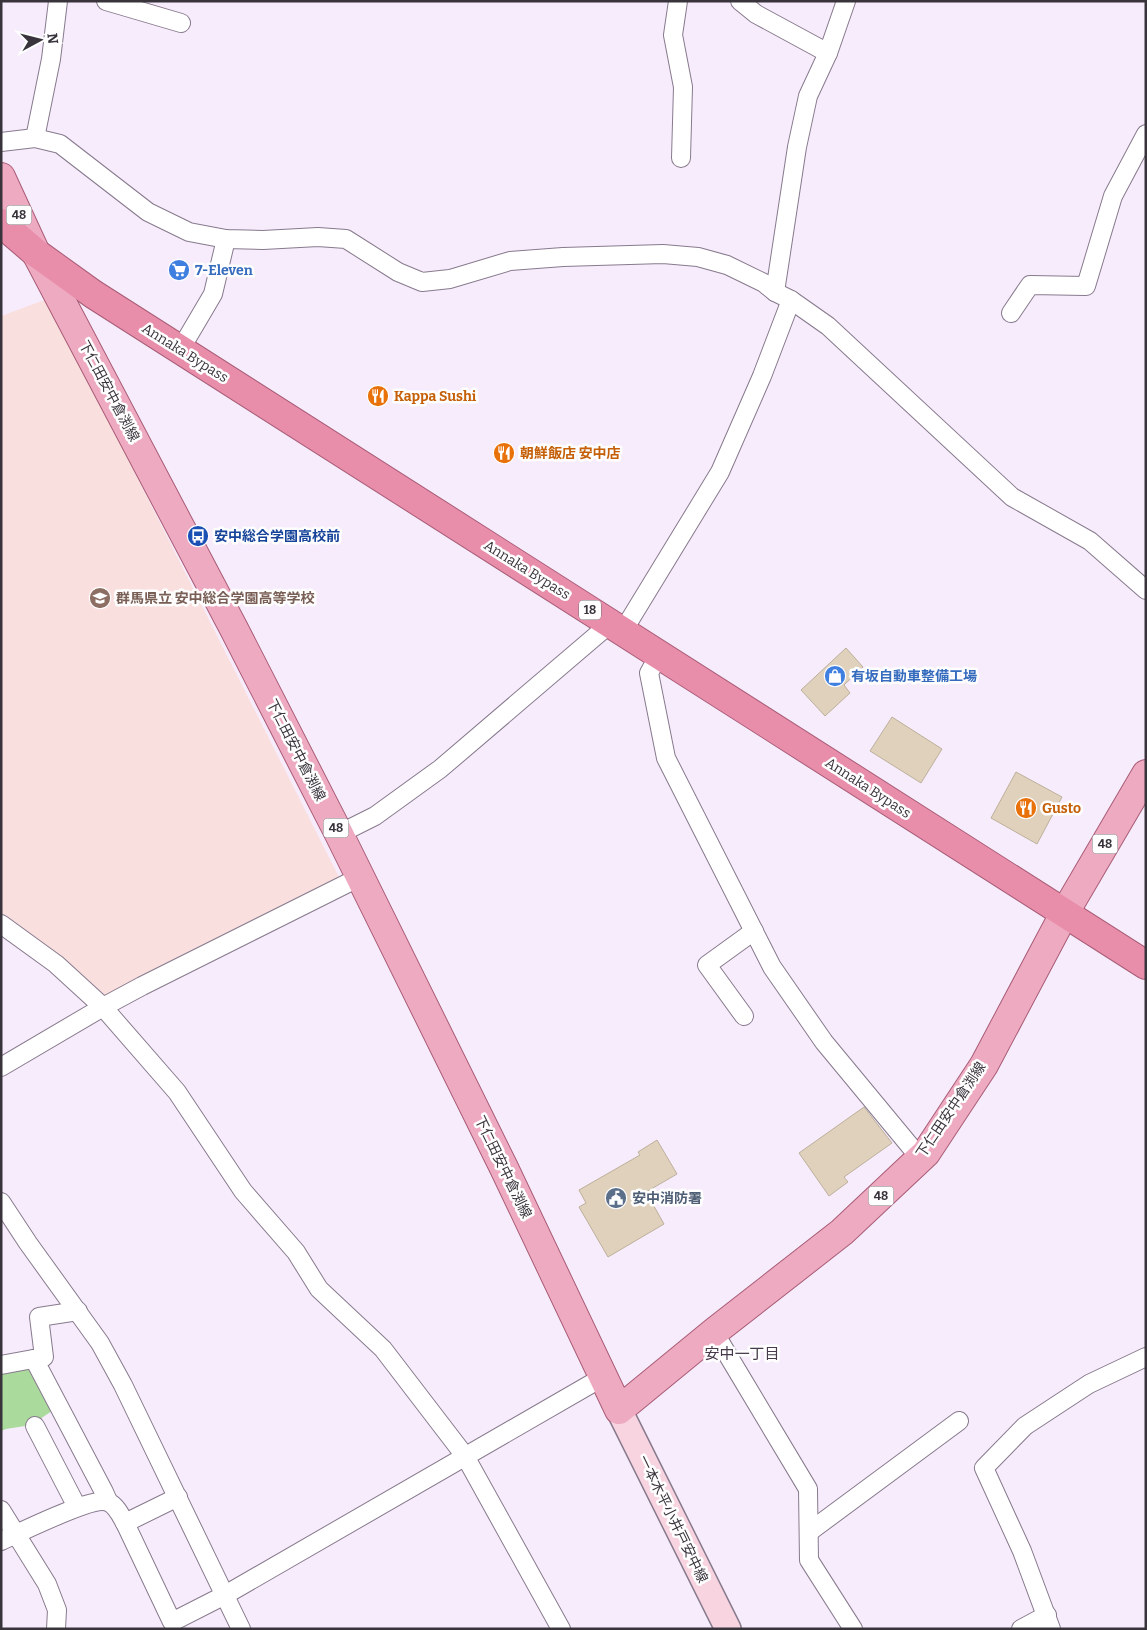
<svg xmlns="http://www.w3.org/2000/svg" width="1147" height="1630" font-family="Bitter,'Noto Sans JP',serif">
<rect width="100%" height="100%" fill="#f7ecfc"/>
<path fill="#fadfdf" d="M47 299 340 879 106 999 1 916V316Z"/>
<path fill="#abda9d" d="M31 1365 55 1409 31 1425 6 1429 1 1431V1371Z"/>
<g fill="#dfd1bc" stroke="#bdb09b">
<path d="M846 648 863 667 844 685 850 693 825 716 801 690Z"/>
<path d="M892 717 942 749 921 783 870 751Z"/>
<path d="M1016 772 1062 797 1037 844 991 818Z"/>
<path d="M864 1107 892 1143 844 1177 848 1182 829 1196 799 1153Z"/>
<path d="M657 1140 677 1174 646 1192 664 1224 608 1257 579 1207 586 1203 579 1190 640 1155 638 1152Z"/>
</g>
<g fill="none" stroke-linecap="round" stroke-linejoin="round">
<g stroke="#877a8d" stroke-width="20">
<g id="minor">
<path d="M106 1 181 23"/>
<path d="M678 1 673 35 683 87 681 158"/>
<path d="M740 1 756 14 828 53"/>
<path d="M35 138 51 59 58 1"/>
<path d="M1 142 35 138 60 144 148 212 189 232 226 239 263 240 318 237 346 239 398 272 422 282 450 279 510 261 563 257 663 254 698 257 727 265 764 283 775 292 791 300 828 326 1012 497 1090 541 1146 590"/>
<path d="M775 292 797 147 808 96 828 53 846 1"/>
<path d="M1011 313 1030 285 1086 286 1113 196 1146 134"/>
<path d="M180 350 213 294 226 239"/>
<path d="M623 631 720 472 762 376 791 300"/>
<path d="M659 655 649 673 666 758 772 967 824 1042 920 1158"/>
<path d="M339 834 375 816 440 769 611 623"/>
<path d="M1 924 56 964 103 1007 177 1092 243 1191 296 1252 319 1289 383 1349 465 1456 561 1629"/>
<path d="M744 1016 707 965 754 931"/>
<path d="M1 1067 103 1007 142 986 360 877"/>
<path d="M1 1202 28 1243 100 1343 123 1385 241 1629"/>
<path d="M714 1332 808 1489 809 1560 853 1629"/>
<path d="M34 1359 104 1492 108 1501"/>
<path d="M1 1365 44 1357 39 1317 78 1311"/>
<path d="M35 1426 77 1507"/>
<path d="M1 1510 47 1584 57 1610 56 1629"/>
<path d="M125 1523 178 1497"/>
<path d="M809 1532 959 1421"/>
<path d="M1 1541C19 1533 93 1496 108 1502 116 1505 121 1516 125 1523L172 1622 225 1595 603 1377"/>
<path d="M1021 1629 1047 1615"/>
<path d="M1051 1629 1022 1551 984 1468 1025 1426 1089 1384 1146 1357"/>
</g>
</g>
<g stroke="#877a8d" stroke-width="28">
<path id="secondary" d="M619 1410 728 1629"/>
</g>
<g stroke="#a85c76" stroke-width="30">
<path id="primary" d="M1 177 36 253 234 629 339 834 504 1168 619 1410 714 1332 842 1232 926 1153 984 1065 1064 914 1146 774"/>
</g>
<g stroke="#a85c76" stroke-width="30">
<path id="trunk" d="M1 223 36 253 93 294 1146 965"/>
</g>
<use href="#minor" stroke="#fff" stroke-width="18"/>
<use href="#secondary" stroke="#f7d4e0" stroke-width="25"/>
<use href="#primary" stroke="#eeaac0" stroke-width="28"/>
<use href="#trunk" stroke="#e88eab" stroke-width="28"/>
</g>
<defs>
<g id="supermarket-disc" transform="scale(1.125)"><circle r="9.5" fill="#3f7fe0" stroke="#fefefe"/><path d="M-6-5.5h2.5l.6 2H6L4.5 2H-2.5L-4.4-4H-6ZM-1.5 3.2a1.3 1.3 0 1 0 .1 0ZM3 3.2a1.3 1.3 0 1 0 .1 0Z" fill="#fff"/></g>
<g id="restaurant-disc" transform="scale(1.125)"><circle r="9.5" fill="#e8710a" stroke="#fefefe"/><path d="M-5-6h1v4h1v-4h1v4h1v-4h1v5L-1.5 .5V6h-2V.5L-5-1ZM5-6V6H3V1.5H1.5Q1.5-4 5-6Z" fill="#fff"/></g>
<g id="bus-disc" transform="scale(1.125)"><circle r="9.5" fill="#1a4fb4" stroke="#fefefe"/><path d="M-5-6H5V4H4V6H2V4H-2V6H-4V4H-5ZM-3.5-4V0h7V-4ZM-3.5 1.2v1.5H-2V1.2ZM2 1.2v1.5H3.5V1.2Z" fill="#fff"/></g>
<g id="school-disc" transform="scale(1.125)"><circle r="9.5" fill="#8d6e63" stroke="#fefefe"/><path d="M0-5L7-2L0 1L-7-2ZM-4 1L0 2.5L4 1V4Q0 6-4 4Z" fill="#fff"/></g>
<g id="shop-disc" transform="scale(1.125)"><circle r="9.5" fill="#3f7fe0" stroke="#fefefe"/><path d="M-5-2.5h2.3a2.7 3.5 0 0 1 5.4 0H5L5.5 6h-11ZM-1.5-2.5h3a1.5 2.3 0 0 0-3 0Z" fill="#fff"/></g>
<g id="civic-disc" transform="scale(1.125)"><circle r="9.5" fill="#5c6f8a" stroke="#fefefe"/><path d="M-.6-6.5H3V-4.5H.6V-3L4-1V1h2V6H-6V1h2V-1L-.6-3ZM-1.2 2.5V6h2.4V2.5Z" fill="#fff"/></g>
</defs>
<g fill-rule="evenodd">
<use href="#supermarket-disc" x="179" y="270"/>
<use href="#restaurant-disc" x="378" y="396"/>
<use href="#restaurant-disc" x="504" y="453"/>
<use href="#bus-disc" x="198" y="536"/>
<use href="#school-disc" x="100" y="598"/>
<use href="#shop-disc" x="835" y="676"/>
<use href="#restaurant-disc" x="1026" y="808"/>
<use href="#civic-disc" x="616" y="1198"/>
</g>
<g text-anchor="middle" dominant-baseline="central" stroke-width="5" stroke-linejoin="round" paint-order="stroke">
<g fill="#fefefe" stroke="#747176" stroke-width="1">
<rect x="6.5" y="205.5" width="25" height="19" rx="4"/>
<rect x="579" y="600.5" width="22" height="19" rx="4"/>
<rect x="323.5" y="818.5" width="25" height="19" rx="4"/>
<rect x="1092.5" y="834.5" width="25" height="19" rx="4"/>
<rect x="868.5" y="1186.5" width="25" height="19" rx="4"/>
</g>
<g font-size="12" font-weight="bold" fill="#39343c">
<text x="19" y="215">48</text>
<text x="590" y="610">18</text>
<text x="336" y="828">48</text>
<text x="1105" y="844">48</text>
<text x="881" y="1196">48</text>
</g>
<g font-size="14" font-weight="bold" fill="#366cbe" stroke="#fefefe" text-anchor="start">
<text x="195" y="270">7-Eleven</text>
<text x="851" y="676">有坂自動車整備工場</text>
</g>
<g font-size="14" fill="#39343c" stroke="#fefefe">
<text transform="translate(185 353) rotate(32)">Annaka Bypass</text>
<text transform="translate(109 391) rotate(62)">下仁田安中倉渕線</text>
<text transform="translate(527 570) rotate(32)">Annaka Bypass</text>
<text transform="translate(296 750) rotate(63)">下仁田安中倉渕線</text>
<text transform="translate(868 788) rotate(33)">Annaka Bypass</text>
<text transform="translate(951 1110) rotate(-56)">下仁田安中倉渕線</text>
<text transform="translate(503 1167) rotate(64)">下仁田安中倉渕線</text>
<text transform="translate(673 1519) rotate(64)">一本木平小井戸安中線</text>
</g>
<g font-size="14" font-weight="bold" fill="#c56008" stroke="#fefefe" text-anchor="start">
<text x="394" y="396">Kappa Sushi</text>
<text x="520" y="453">朝鮮飯店 安中店</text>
<text x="1042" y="808">Gusto</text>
</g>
<g font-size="14" font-weight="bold" fill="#164399" stroke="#fefefe" text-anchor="start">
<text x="214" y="536">安中総合学園高校前</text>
</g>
<g font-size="14" font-weight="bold" fill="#785e54" stroke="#fefefe" text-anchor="start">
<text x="116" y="598">群馬県立 安中総合学園高等学校</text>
</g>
<g font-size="14" font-weight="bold" fill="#4e5e75" stroke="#fefefe" text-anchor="start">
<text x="632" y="1198">安中消防署</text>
</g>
<g font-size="15" fill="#45394a" stroke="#fefefe">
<text x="742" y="1354">安中一丁目</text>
</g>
</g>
<rect width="1147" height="1630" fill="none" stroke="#39343c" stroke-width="5"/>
<g transform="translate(40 40) rotate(83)" stroke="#fefefe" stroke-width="4" paint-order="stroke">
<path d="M0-4L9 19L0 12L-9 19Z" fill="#39343c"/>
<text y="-8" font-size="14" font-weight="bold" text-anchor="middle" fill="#39343c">N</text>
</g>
</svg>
